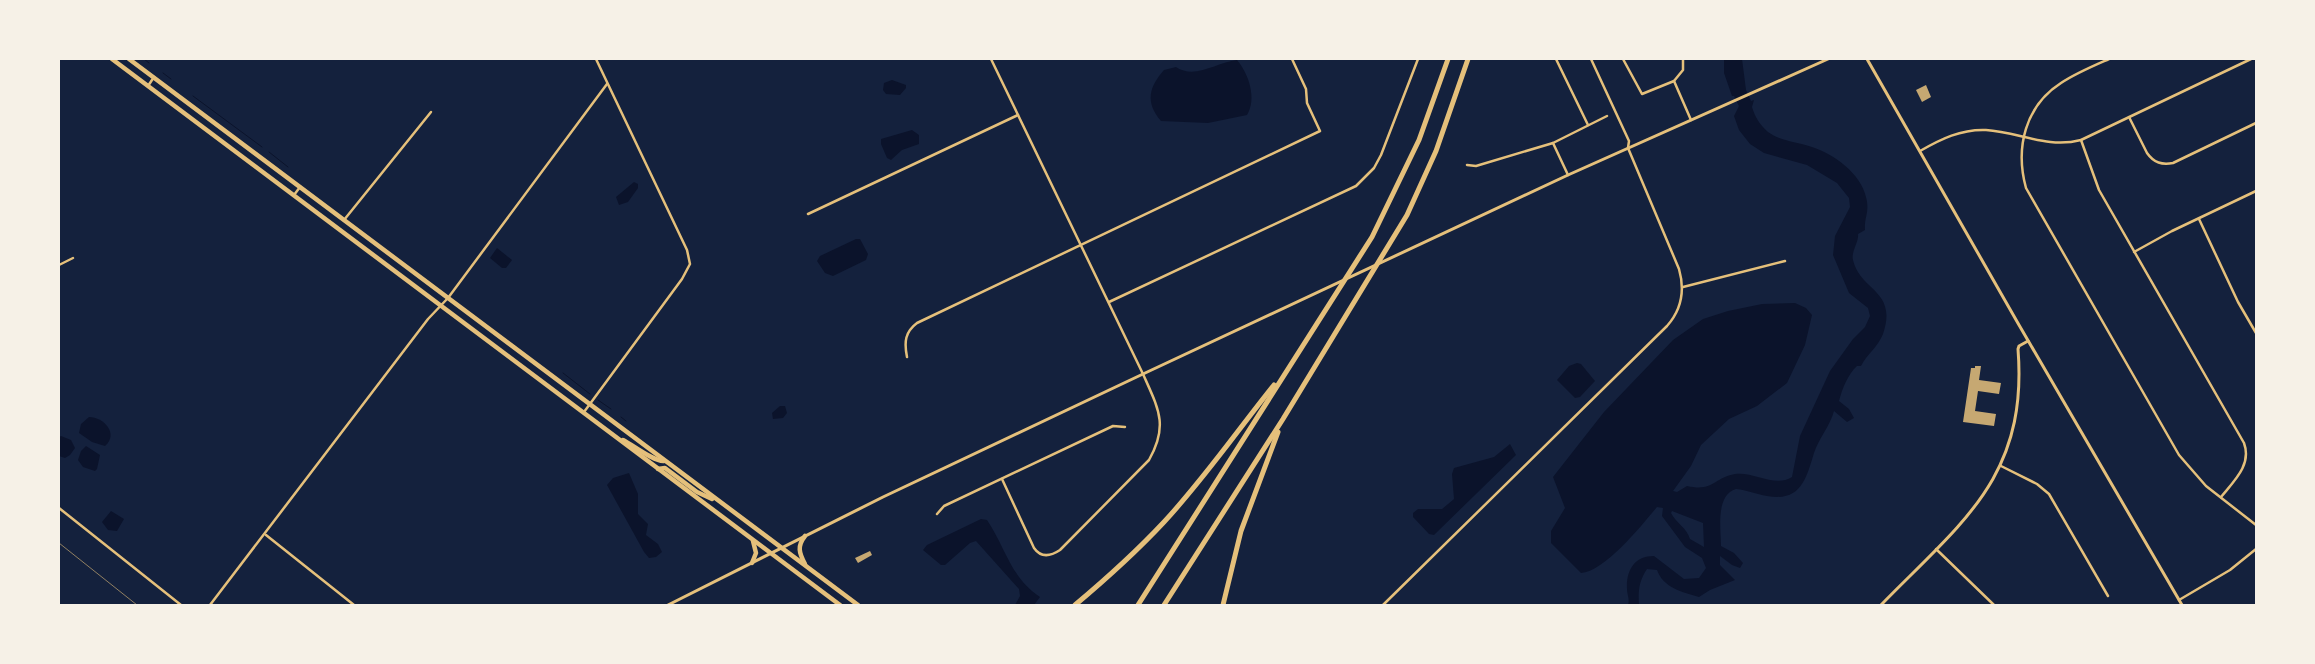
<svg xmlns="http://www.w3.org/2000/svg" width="2315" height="664" font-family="'DM Sans',sans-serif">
<rect width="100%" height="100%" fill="#14213d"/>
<g fill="#0b132b" fill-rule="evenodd">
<path d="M1724 59H1742L1746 90 1751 101 1754 100 1752 107C1755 117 1760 125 1768 132 1780 141 1798 142 1812 147 1834 154 1861 174 1866 197 1870 212 1864 217 1865 230L1858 234C1859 242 1851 251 1853 260 1860 291 1898 290 1883 334 1878 347 1867 354 1861 366H1857C1848 374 1842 389 1839 401L1849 409 1854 418 1847 422 1834 411C1830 426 1819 438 1814 453 1806 479 1801 502 1767 496 1756 494 1747 490 1736 489 1715 495 1721 530 1721 546L1734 553 1743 563 1740 568 1732 565 1720 556V565L1735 580 1710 590 1699 597C1681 592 1663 587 1657 570L1647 569C1639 581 1638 591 1639 605H1628C1630 599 1627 595 1627 589 1626 571 1634 556 1654 556L1684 579 1699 578 1706 568 1702 558 1685 547 1662 516 1663 508 1657 507C1642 525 1604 572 1581 573L1551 543V531L1565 508 1553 477 1604 412 1673 340 1703 319 1728 311 1762 304 1795 303 1806 308 1812 315 1805 345 1787 383 1757 406 1729 419 1701 445 1691 466 1673 491 1677 492 1687 486C1714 492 1713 478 1735 474 1753 471 1775 488 1792 477L1800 436 1830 371 1853 339 1865 327 1870 316 1868 308 1849 293 1833 255 1835 236 1850 207 1849 198 1837 183 1807 165 1764 153 1750 144 1739 130 1734 116 1739 106 1734 96H1732L1724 73ZM1672 511 1703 523 1704 547 1690 539C1687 528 1676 523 1671 513Z"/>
<path d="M1237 60C1249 74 1257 99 1247 115L1208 123 1161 121C1145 102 1149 87 1164 70L1176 67C1195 80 1217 62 1237 60Z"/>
<path d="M892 80 906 85V88L900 95 886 94 883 90 884 83Z"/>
<path d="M912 130 919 135V144L902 150 891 160 887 158 881 144V139Z"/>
<path d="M634 182 638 184V188L628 202 619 205 616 197Z"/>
<path d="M856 239H860L868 254 866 260 833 276 825 273 817 261 820 256Z"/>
<path d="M497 248 512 260 506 268H502L490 258Z"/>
<path d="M1577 363 1581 364 1595 381 1580 397 1575 398 1557 380 1569 366Z"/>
<path d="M780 406H785L787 413 783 418 773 419 772 413Z"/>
<path d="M89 417C104 417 119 434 105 446L92 442 79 433 81 424Z"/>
<path d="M61 436 71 440 75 448 70 455 65 458 59 456V437Z"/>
<path d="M1510 444 1516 455 1434 535 1429 534 1413 517V513L1418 509H1442L1454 499 1452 474 1454 468 1494 457Z"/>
<path d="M86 446 100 455 97 469 95 471 83 467 78 460 81 451Z"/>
<path d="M629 473 638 494V514L648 524 646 535 658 544 662 552 656 557 649 558 644 552 607 485 613 478Z"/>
<path d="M111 511 124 519 117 531 108 530 102 522Z"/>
<path d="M981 519 987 520C1006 548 1010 577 1040 597L1034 605H1015L1020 596 1019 589 976 541 970 543 945 565H941L923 550 927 545Z"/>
</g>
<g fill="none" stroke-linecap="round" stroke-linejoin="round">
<g stroke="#0b132b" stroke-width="1">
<path d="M144 59 149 63"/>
<path d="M163 73 171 79"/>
<path d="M193 96 262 147"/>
<path d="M269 152 288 167"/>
<path d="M563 373 590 394"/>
<path d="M598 400 611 409"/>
<path d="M621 417 626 421"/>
</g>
</g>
<g fill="#c6a872">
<path d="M1926 85 1931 97 1922 102 1916 90Z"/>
<path d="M1975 366H1981L1979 380 2001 383 1999 394 1978 391 1975 411 1996 414 1994 426 1963 422 1971 368H1975Z"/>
<path d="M870 551 872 555 858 563 855 558Z"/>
</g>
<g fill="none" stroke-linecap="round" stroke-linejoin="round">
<g stroke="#e5c07b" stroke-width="2.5">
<path d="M991 59 1143 374C1158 408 1169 425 1149 460L1060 550C1051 556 1041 558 1034 548L1002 479"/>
<path d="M1556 59 1588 125"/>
<path d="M1623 59 1642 94 1674 81 1683 70V59"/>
<path d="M2109 59C2093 66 2076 73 2061 83 2025 106 2015 148 2026 188L2179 455 2206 486 2256 525"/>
<path d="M1674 81 1691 120"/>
<path d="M148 86 154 77"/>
<path d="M2129 117 2147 153C2154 163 2162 165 2173 163L2256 123"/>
<path d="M2081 140 2099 190 2244 443C2252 465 2234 481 2221 497"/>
<path d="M1553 143 1568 175"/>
<path d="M1920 151C1941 139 1961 129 1986 130 2019 132 2047 149 2081 140L2251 59"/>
<path d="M1467 165 1476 166 1553 143 1607 116"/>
<path d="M294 195 300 187"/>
<path d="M808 214 1018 115"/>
<path d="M2199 219 2238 302 2256 333"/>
<path d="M344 220 431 112"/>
<path d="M2134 252 2172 231 2256 191"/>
<path d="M59 265 73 258"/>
<path d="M1683 287 1785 261"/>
<path d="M1109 302 1356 186 1374 168 1381 155 1418 59"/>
<path d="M907 357C904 342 905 332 917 323L1320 131 1307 103 1306 89 1292 59"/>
<path d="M584 412 682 279 690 264 687 250 596 59"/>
<path d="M2001 466 2037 484 2049 494 2108 596"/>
<path d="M59 508 181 605"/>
<path d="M937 514 944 506 1113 426 1125 427"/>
<path d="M266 535 354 605"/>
<path d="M1936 549 1994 605"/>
<path d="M2179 600 2230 570 2256 549"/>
<path d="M210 605 428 319 448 298 607 84"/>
<path d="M1383 605 1667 326C1682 309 1685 290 1679 269L1628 148 1629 141 1591 59"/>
</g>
<g stroke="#e5c07b" stroke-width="3">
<path d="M1867 59 2019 325 2182 605"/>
<path d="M668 605 883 497 1143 374 1568 175 1828 59"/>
<path d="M1881 605C1962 522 2028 477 2018 349L2019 346 2028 341"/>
</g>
<g stroke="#e5c07b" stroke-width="4.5">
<path d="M112 59 840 605"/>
<path d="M129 59 858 605"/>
<path d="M623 440C633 445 654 462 664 461"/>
<path d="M658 469 665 468 697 492 712 499"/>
<path d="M752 563 756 553 753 541"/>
<path d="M805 564C799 553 797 546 805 536"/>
</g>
<g stroke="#e5c07b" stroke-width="5">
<path d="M1075 605C1106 579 1136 552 1164 522 1204 479 1237 431 1274 385"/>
<path d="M1138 605 1372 237 1419 140 1448 59"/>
<path d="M1164 605 1283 419 1407 215 1436 151 1468 59"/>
<path d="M1223 605 1241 531 1278 432"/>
</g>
<path stroke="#918062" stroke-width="1" d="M59 543 137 605"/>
</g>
<rect width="2315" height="664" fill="none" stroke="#f6f1e7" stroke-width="120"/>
</svg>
